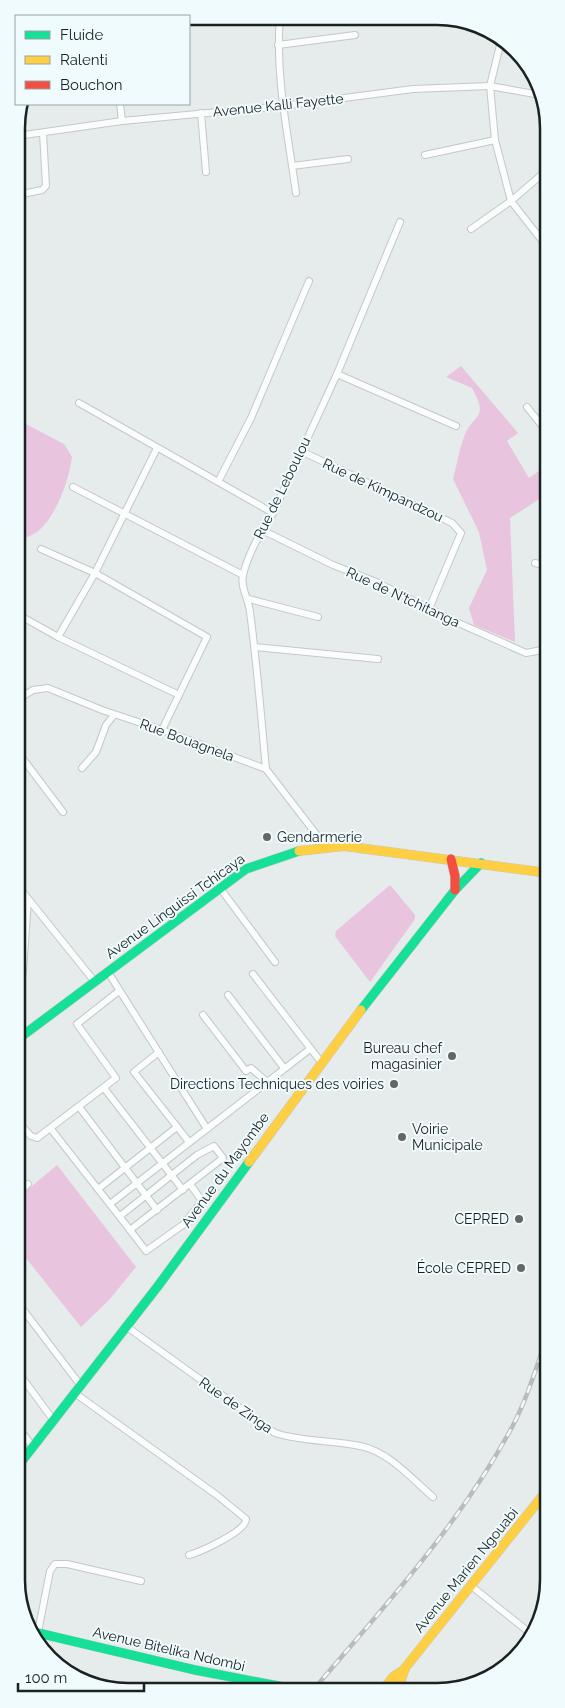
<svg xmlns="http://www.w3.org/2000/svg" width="565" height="1708" font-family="Raleway,sans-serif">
<rect width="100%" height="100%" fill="#e6ebec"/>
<g fill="#e8c4de">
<path d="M461 366 518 433 507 441 529 478 543 468 547 472V484L540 490 544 496 510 518 515 642 474 625 469 608 487 570 479 532 453 479C457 465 459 450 464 437 473 412 490 421 472 388L446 377Z"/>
<path d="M24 423 64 444 72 457C69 480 56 517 37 532 33 535 27 537 22 539L17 537V424Z"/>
<path d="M390 885 415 915V919L370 982 335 936 336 931Z"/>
<path d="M57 1165 136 1267 109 1300 81 1327 18 1248V1198Z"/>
</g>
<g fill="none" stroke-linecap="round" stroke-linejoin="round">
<g stroke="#c4c8c9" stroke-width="8">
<g id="street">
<path d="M280 17C275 76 288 134 296 193"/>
<path d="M501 41 490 86 495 140 511 201 547 247"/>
<path d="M278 45 355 35"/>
<path d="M120 104 122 121"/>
<path d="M201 113 206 172"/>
<path d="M17 136 122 121 283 106 413 89 490 86 540 95"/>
<path d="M425 155 495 140"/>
<path d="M292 166 348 159"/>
<path d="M17 195 42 190 46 186 43 133"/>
<path d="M471 229 511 201 547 170"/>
<path d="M337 374 456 426"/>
<path d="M79 403 273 513"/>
<path d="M527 407 547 432"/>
<path d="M301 451 452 523 461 533 429 609"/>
<path d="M219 480 251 418 309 281"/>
<path d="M73 487 243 575"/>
<path d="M262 530 333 565 376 582 454 621 526 653 547 649"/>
<path d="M41 549 95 573 207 637 162 730"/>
<path d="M535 563 547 566"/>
<path d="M249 599 318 617"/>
<path d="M17 614 58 637 179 695"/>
<path d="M58 637 95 573 157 448"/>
<path d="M255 647 378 659"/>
<path d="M17 700 33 690 48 688 102 710 162 730 266 769 326 847"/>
<path d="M17 751 63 812"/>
<path d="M82 768 96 752 106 725 114 715"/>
<path d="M266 769C261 716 257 664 250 612 249 600 240 587 243 575 248 554 261 531 273 513L337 374 400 222"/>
<path d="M17 885 95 982"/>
<path d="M220 888 275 962"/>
<path d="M108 972 207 1129"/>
<path d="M253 974 321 1062"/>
<path d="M228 995 284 1068"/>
<path d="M18 1003 23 971 28 899"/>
<path d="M203 1015 246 1071 251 1068 266 1081"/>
<path d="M159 1052 134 1072 189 1142"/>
<path d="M104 1088 183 1190"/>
<path d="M80 1108 157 1210"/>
<path d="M18 1122 31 1136 37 1138 116 1078 77 1024 119 991"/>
<path d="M51 1129 130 1230 223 1158 214 1146 197 1155 120 1216"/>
<path d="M98 1189 177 1127"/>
<path d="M18 1193 28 1184"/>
<path d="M110 1204 310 1049"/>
<path d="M130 1230 146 1251 184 1224 202 1201 190 1184"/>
<path d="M18 1303 81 1386"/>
<path d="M127 1327 275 1433C303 1442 331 1440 360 1446 388 1451 412 1479 433 1497"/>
<path d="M18 1372 54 1421"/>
<path d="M76 1394 218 1496 246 1519C247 1531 200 1552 189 1555"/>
<path d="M18 1427 33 1447"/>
<path d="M470 1585 530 1633"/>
<path d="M38 1632 50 1571 55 1564H67L141 1581"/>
</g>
</g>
<g stroke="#c4c8c9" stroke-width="10">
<g id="fast">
<path d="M361 1010 455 890 481 863"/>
<path d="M18 1039 246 869 299 851"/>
<path d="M18 1466 158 1286 249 1162"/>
<path d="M34 1632 195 1670 299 1690"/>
</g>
</g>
<g stroke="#c4c8c9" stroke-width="10">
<g id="slow">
<path d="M299 851 344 846 548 873"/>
<path d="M249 1162 361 1010"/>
<path d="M383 1690 393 1677 405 1669"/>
<path d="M393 1690 401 1680 405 1668 548 1489"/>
</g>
</g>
<g stroke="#c4c8c9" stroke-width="10">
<path id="jam" d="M451 859 455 876V890"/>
</g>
<use href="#street" stroke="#fbfcfc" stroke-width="6"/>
<use href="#fast" stroke="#16e098" stroke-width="9"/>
<use href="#slow" stroke="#ffcf43" stroke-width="9"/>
<use href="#jam" stroke="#f24e42" stroke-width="9"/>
<g stroke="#bbbbbc" stroke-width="4.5">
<path id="rail" d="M313 1690C384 1607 459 1525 511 1429 527 1400 537 1365 548 1334"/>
</g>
<use href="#rail" stroke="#effbfd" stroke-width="2.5" stroke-dasharray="8" stroke-linecap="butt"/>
</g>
<g fill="#626767" stroke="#effbfd" stroke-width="2">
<circle cx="267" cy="837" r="5"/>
<circle cx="452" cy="1056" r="5"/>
<circle cx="394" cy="1084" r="5"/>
<circle cx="402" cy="1137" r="5"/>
<circle cx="519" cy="1219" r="5"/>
<circle cx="521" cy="1268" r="5"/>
</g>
<g text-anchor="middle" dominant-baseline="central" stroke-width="4" stroke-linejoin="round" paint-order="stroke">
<g font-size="14" fill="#1b2020" stroke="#effbfd">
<text transform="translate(278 105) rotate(-6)">Avenue Kalli Fayette</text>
<text transform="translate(282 488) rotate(-64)">Rue de Leboulou</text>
<text transform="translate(383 490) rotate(25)">Rue de Kimpandzou</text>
<text transform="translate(403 597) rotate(25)">Rue de N'tchitanga</text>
<text transform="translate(187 740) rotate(20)">Rue Bouagnela</text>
<text transform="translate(175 906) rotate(-36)">Avenue Linguissi Tchicaya</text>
<text transform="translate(225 1170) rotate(-54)">Avenue du Mayombe</text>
<text transform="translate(236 1405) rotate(35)">Rue de Zinga</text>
<text transform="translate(466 1570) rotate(-51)">Avenue Marien Ngouabi</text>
<text transform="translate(169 1649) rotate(13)">Avenue Bitelika Ndombi</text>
</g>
<g font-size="14" fill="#1b2020" stroke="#effbfd" text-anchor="end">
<text x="277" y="837" text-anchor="start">Gendarmerie</text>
<text x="442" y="1048">Bureau chef<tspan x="442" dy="16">magasinier</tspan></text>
<text x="384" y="1084">Directions Techniques des voiries</text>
<text x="412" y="1129" text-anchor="start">Voirie<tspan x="412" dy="16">Municipale</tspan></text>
<text x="509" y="1219">CEPRED</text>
<text x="511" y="1268">École CEPRED</text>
</g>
</g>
<path d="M0 0H565V1708H0ZM128 25H437A103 103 0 0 1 540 128V1580A103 103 0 0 1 437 1683H128A103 103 0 0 1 25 1580V128A103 103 0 0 1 128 25Z" fill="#effbfd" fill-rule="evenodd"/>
<path fill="none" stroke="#1b2020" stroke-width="2.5" d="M128 25H437A103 103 0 0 1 540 128V1580A103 103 0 0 1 437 1683H128A103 103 0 0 1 25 1580V128A103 103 0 0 1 128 25Z"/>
<rect x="15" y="15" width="175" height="90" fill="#effbfd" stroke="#9aa3a5"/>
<rect x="25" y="31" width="25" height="8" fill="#16e098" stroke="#9aa3a5"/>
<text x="60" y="40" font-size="15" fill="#1b2020">Fluide</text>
<rect x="25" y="56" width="25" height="8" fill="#ffcf43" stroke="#9aa3a5"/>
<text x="60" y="65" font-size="15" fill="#1b2020">Ralenti</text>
<rect x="25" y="81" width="25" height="8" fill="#f24e42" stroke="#9aa3a5"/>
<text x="60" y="90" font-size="15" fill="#1b2020">Bouchon</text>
<path d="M18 1683v8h126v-8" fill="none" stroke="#1b2020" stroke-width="2.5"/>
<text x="25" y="1683" font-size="15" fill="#1b2020" stroke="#effbfd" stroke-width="4" paint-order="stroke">100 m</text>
</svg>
